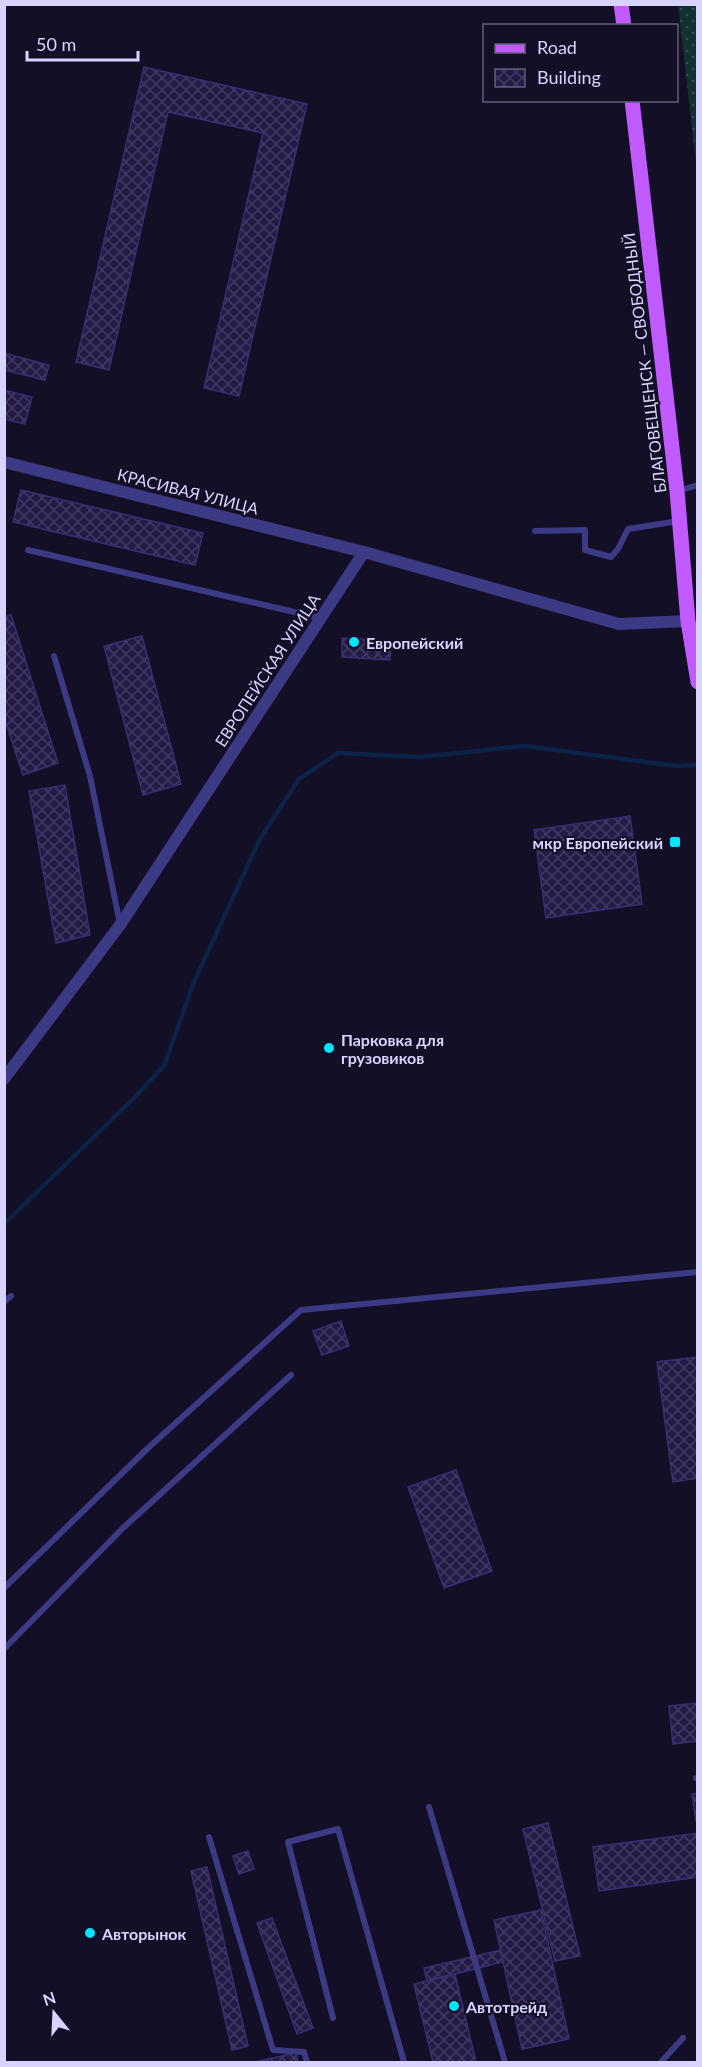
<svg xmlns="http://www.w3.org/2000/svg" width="702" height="2067" font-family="Lato,sans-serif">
<defs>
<pattern id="park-dots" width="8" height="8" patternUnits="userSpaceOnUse" patternTransform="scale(1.5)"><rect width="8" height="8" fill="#12302f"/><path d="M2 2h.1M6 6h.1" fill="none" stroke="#344d4e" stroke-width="1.8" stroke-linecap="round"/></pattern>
<pattern id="building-cross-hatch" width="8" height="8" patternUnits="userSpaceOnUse" patternTransform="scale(1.5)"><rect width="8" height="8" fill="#241b47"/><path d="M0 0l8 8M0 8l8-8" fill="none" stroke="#433b63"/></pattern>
</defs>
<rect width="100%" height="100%" fill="#130f26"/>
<path fill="url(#park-dots)" d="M678 5H697V172Z"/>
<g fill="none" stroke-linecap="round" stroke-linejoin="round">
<path stroke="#0c2248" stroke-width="4.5" d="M4 1224 133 1099 164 1066 194 982 260 839 299 779 338 753 420 757 525 746 677 766 698 765"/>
</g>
<g fill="url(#building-cross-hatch)" stroke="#3b2d73" stroke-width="1.5">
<path d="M144 67 307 104 239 396 204 388 263 133 168 112 109 370 76 362Z"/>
<path d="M4 353 49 365 45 380 4 370Z"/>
<path d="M4 390 32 397 25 424 4 419Z"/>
<path d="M21 490 203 533 195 565 13 522Z"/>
<path d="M11 615 58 763 23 775 4 717V617Z"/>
<path d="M142 636 181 784 143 795 104 646Z"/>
<path d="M342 638 391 641 390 660 342 657Z"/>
<path d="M65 785 90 935 56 943 29 791Z"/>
<path d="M630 816 642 904 546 918 534 830Z"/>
<path d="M341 1321 349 1346 322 1355 313 1331Z"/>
<path d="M698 1357V1478L673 1482 657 1362Z"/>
<path d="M456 1470 492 1571 444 1588 408 1487Z"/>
<path d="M698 1703V1741L673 1744 669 1706Z"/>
<path d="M698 1793V1821H696L692 1794Z"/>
<path d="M548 1823 580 1956 555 1961 523 1829Z"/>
<path d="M698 1833V1877L599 1891 593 1847Z"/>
<path d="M248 1851 254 1869 239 1874 233 1856Z"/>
<path d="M207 1867 248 2046 232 2050 191 1871Z"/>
<path d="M541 1910 569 2039 522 2049 494 1920Z"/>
<path d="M272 1918 313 2028 297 2034 257 1923Z"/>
<path d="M501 1950 503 1962 427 1981 424 1968Z"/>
<path d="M455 1974 476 2062H433L414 1984Z"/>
<path d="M296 2053 298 2062H254Z"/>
</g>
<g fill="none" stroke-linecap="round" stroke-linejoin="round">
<g stroke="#3d3a85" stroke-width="6">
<path d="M678 491 698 485"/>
<path d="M535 531 585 530V550L611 557 618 549 628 529 679 521"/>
<path d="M28 550 320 618"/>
<path d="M54 656 90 776 120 924"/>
<path d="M4 1302 11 1296"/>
<path d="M4 1588 148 1448 301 1310 698 1272"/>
<path d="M4 1649 123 1528 291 1375"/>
<path d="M696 1778H698"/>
<path d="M429 1807 505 2062"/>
<path d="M209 1837 273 2050 304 2052 307 2062"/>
<path d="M333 2018 288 1842 338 1829 404 2062"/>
<path d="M661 2062 683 2038"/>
</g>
<g stroke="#3d3a85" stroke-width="12">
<path d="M4 462 364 552"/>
<path d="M4 1079 120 925 364 552 619 624 688 621"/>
</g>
<g stroke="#c25bff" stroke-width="15">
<path d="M621 4 624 26"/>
<path d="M632 100 677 491 688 621 698 682"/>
</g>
</g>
<g fill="#00e5ff" stroke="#130f26" stroke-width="2">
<circle cx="354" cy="642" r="6"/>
<rect x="669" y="836" width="12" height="12" rx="3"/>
<circle cx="329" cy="1048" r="6"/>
<circle cx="90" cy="1933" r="6"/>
<circle cx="454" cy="2006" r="6"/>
</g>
<g text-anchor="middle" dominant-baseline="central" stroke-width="4.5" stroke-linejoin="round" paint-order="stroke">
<g font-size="16" fill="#d9d4ff" stroke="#130f26">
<text transform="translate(644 363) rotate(-97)">БЛАГОВЕЩЕНСК — СВОБОДНЫЙ</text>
<text transform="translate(188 491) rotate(14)">КРАСИВАЯ УЛИЦА</text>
<text transform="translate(267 670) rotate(-57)">ЕВРОПЕЙСКАЯ УЛИЦА</text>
</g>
<g font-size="16" font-weight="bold" fill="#d9d4ff" stroke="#130f26" text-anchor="start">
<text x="366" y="642">Европейский</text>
<text x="663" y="842" text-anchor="end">мкр Европейский</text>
<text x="341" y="1039">Парковка для<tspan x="341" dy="18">грузовиков</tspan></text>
<text x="102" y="1933">Авторынок</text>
<text x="466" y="2006">Автотрейд</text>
</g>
</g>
<rect width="702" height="2067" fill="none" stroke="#d9d4ff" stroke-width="12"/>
<rect x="483" y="24" width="195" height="78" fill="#130f26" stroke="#625e7d" stroke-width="1.5"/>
<rect x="495" y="44" width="30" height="9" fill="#c25bff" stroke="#625e7d" stroke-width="1.5"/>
<text x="537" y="54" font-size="18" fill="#d9d4ff">Road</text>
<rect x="495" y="69" width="30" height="18" fill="url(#building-cross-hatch)" stroke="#625e7d" stroke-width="1.5"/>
<text x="537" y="84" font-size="18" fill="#d9d4ff">Building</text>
<g transform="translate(54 2013) rotate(342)" stroke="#130f26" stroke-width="4.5" paint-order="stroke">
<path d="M0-4.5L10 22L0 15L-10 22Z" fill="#d9d4ff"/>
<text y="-9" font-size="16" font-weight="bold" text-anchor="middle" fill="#d9d4ff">N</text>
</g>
<path d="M27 51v9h111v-9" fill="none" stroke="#d9d4ff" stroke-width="3"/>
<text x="36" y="51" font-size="18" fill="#d9d4ff" stroke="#130f26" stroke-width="4.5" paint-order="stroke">50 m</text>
</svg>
